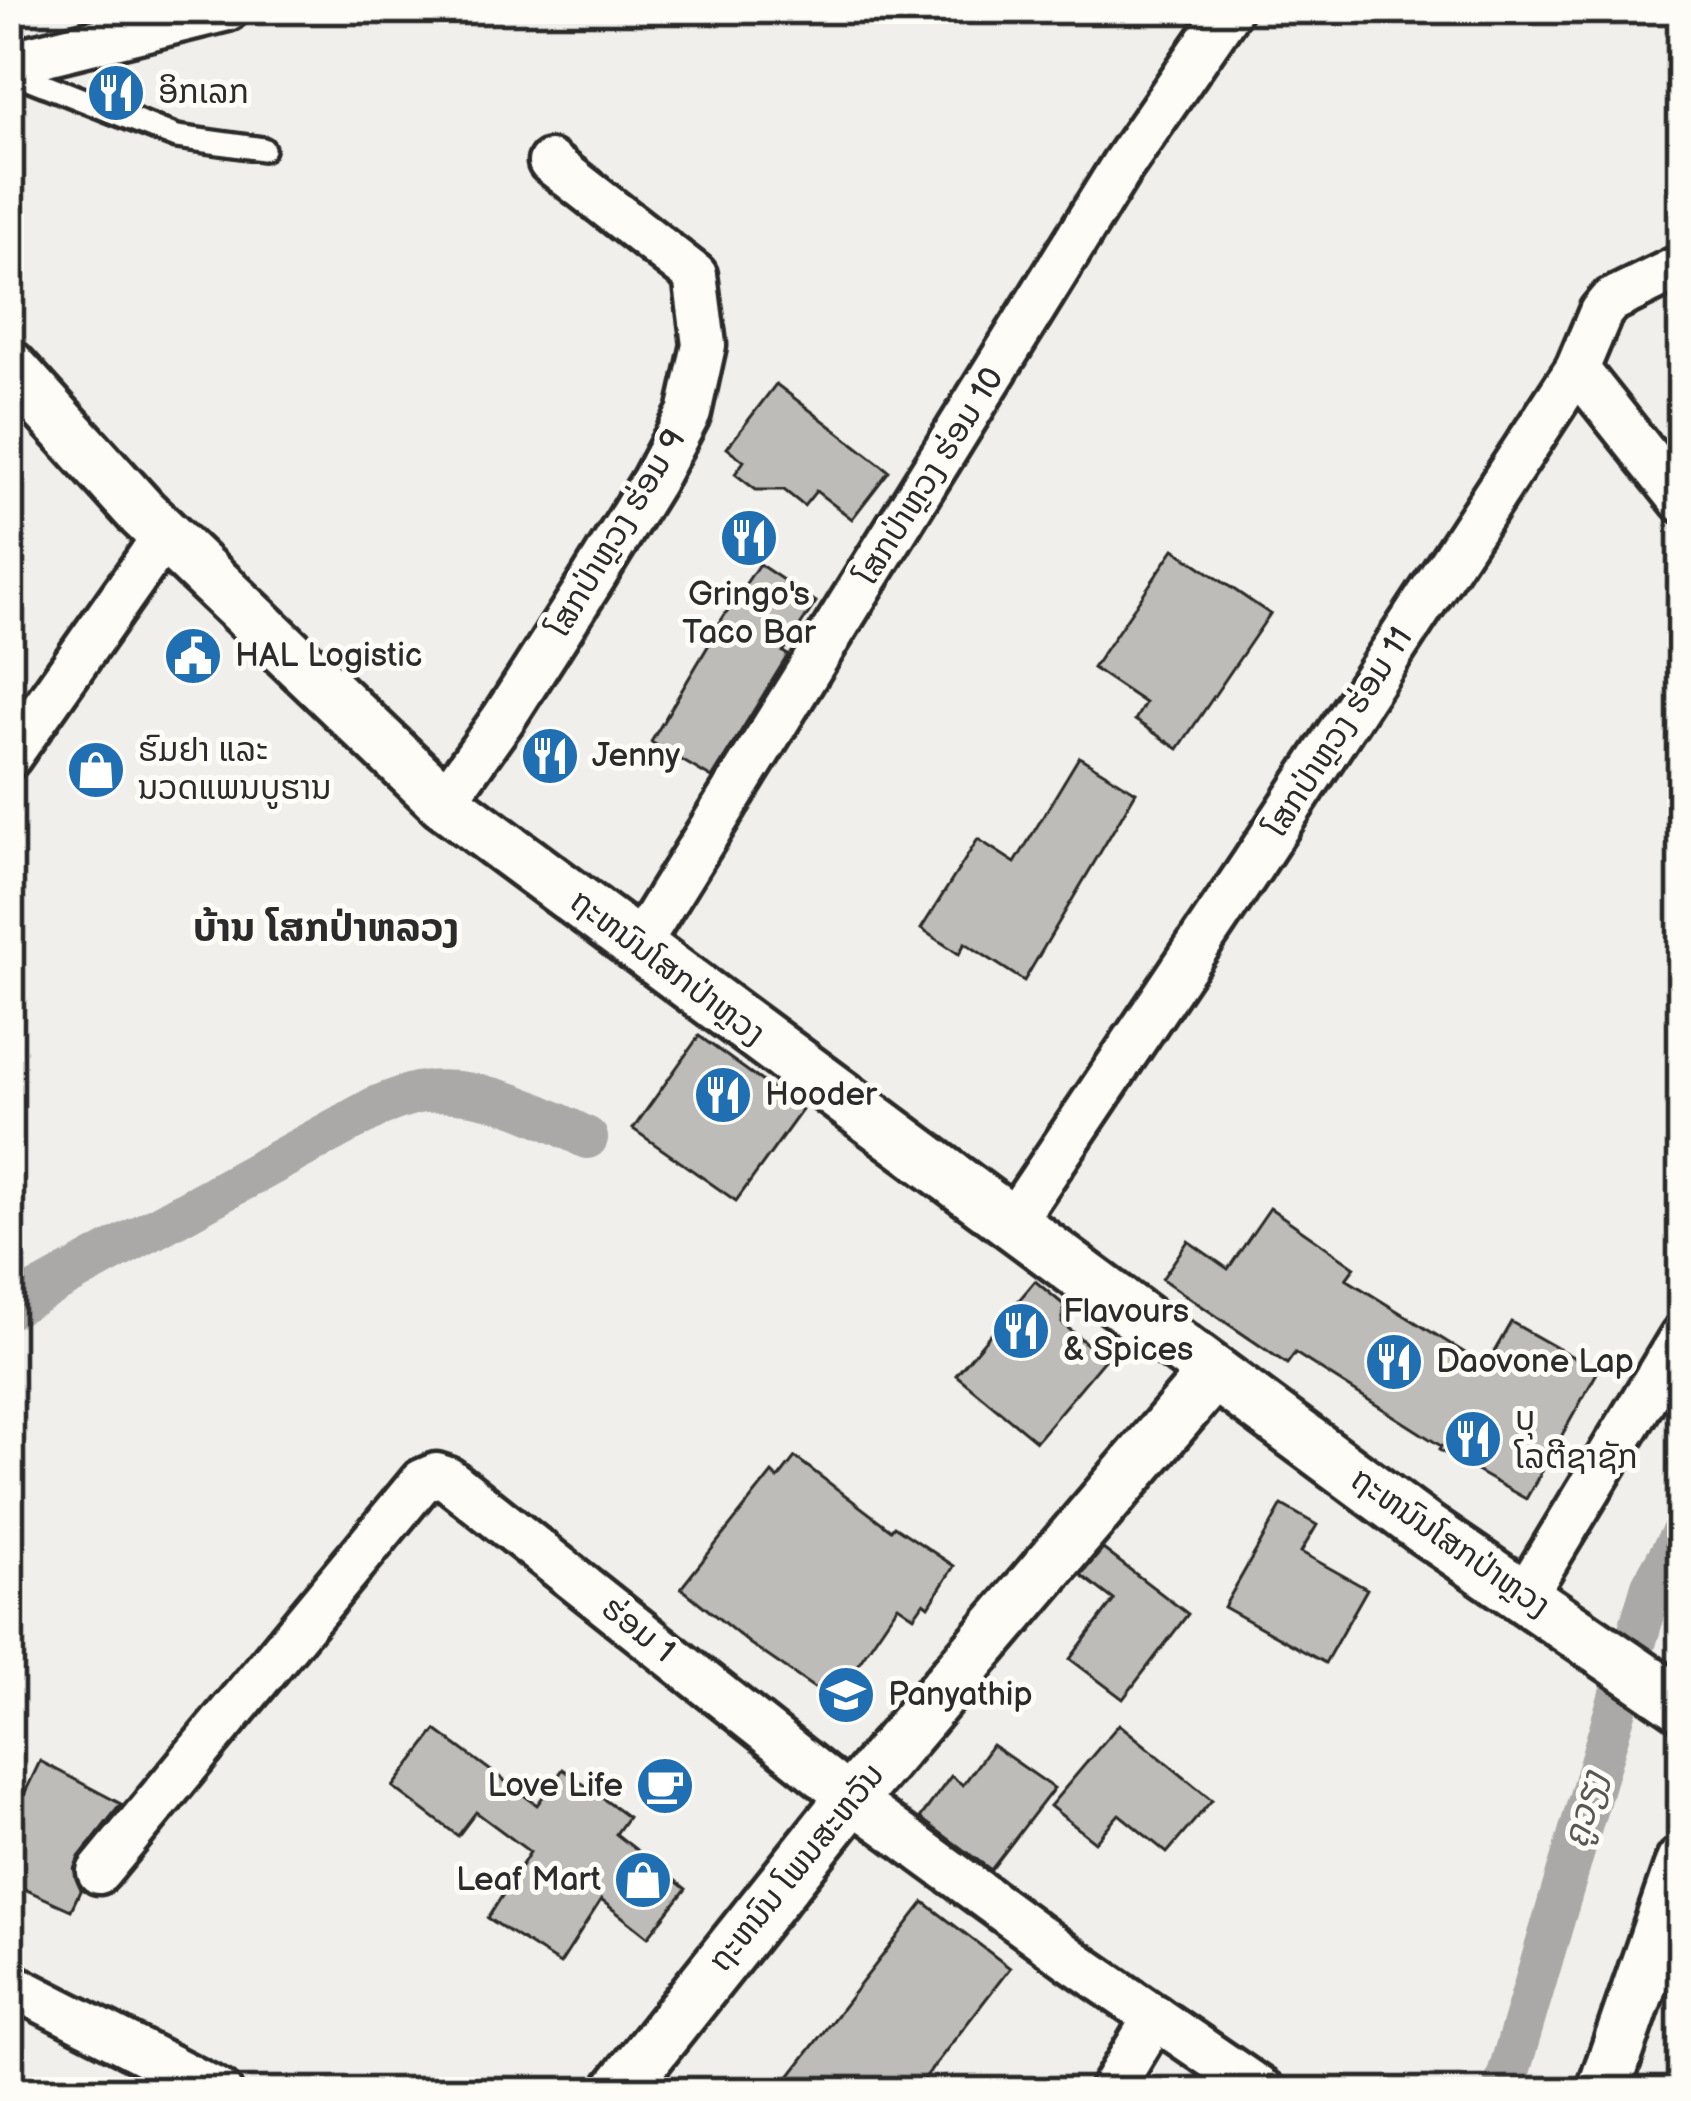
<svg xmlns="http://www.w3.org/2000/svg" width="1691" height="2101" font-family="'Balsamiq Sans','Noto Sans Lao',sans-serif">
<rect width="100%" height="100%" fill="#f0efeb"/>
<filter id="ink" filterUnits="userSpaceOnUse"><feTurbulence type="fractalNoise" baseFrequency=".00833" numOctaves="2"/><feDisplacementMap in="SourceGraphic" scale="24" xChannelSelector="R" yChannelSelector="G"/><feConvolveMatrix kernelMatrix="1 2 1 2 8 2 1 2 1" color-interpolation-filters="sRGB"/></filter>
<g filter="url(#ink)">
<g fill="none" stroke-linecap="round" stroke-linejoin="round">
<g stroke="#aaa9a7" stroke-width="42">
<path d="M9 1308 378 1106C393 1101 409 1093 424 1092 483 1086 536 1112 587 1138"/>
<path d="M1503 2092 1652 1586 1682 1533"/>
</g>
</g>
<g fill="#bdbcb8" stroke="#2b2b2b" stroke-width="3">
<path d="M776 384 889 471 852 519 816 491 804 506 784 490H756L735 474 744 461 727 448Z"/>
<path d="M1174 549 1270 614 1178 749 1135 720 1145 703 1093 668Z"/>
<path d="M759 564 816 602 783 652 788 655 712 778 651 742 711 641 708 640Z"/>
<path d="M1079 757 1136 792 1024 981 965 943 959 954 921 929 978 839 1015 863Z"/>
<path d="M699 1036 802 1110 736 1201 633 1129Z"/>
<path d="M1270 1208 1355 1267 1346 1279 1486 1366 1511 1322 1598 1371 1526 1499 1439 1450 1441 1446 1295 1353 1287 1364 1162 1279 1188 1241 1228 1269Z"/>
<path d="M1035 1281 1064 1305 1062 1323 1105 1359 1036 1441 956 1375Z"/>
<path d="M795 1457 891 1530 894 1526 954 1566 929 1606 924 1602 914 1616 898 1605 833 1701 749 1643 681 1588 772 1473 778 1479Z"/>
<path d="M1282 1505 1317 1525 1301 1552 1367 1589 1325 1663 1224 1607Z"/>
<path d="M1103 1549 1188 1614 1123 1699 1070 1659 1114 1600 1081 1575Z"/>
<path d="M1119 1724 1212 1800 1167 1853 1119 1814 1095 1842 1050 1806Z"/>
<path d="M436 1730 537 1805 563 1769 628 1817 616 1834 686 1889 648 1937 601 1900 560 1964 488 1918 530 1852 476 1812 458 1836 393 1787Z"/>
<path d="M992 1745 1054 1788 991 1870 920 1818 951 1776 963 1785Z"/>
<path d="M40 1761 121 1804 79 1857 74 1869 81 1889 71 1910 9 1882V1826Z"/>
<path d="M924 1902 1010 1968 914 2092H777Z"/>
</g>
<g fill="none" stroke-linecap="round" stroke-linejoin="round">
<g stroke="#2b2b2b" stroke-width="30">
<path id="service" d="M10 71 177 137 263 149"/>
</g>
<g stroke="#2b2b2b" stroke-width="51">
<g id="minor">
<path d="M9 63 227 9"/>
<path d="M1577 369 1682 501"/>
<path d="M9 757 165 535"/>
<path d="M444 802 503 719 590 583 653 481 689 413 704 345 695 275 550 162"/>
<path d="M637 947 1122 166 1230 9"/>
<path d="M1012 1223 1253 864 1577 369 1601 312 1610 301 1682 266"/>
<path d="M1525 1595 1682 1336"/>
<path d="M99 1872 422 1481 436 1475 448 1479 851 1799 1070 1959 1264 2092"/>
<path d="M9 1984 220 2092"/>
<path d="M1110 2092 1155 2017"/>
</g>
</g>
<g stroke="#2b2b2b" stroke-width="60">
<g id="tertiary">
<path d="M9 366 142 513 444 802 1425 1529 1682 1705"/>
<path d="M618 2092 851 1799 1214 1373"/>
<path d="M1603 2092 1682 1863"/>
</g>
</g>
<use href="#service" stroke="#fdfcf7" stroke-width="21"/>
<use href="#minor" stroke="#fdfcf7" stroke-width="42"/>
<use href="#tertiary" stroke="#fdfcf7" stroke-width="51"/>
</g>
</g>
<defs>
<g id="restaurant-disc" transform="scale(3)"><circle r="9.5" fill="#1f6fb2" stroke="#fdfcf7"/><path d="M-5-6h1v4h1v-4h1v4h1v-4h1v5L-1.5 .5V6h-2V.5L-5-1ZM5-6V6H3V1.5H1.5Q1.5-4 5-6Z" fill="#fff"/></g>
<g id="civic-disc" transform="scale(3)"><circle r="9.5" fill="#1f6fb2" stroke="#fdfcf7"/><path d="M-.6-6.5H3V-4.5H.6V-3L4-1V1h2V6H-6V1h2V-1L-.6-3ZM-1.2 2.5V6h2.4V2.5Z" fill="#fff"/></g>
<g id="shop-disc" transform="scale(3)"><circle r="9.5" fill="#1f6fb2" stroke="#fdfcf7"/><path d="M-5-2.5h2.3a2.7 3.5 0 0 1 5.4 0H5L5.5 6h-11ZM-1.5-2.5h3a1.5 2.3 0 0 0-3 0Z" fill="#fff"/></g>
<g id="school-disc" transform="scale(3)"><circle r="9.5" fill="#1f6fb2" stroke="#fdfcf7"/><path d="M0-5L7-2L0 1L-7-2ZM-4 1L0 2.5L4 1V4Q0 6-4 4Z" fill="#fff"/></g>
<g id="cafe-disc" transform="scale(3)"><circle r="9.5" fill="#1f6fb2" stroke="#fdfcf7"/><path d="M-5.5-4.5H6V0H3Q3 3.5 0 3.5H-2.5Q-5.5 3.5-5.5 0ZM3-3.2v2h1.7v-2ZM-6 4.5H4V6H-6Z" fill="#fff"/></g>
</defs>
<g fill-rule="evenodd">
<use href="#restaurant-disc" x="116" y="93"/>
<use href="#restaurant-disc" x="749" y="538"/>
<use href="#civic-disc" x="193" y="656"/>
<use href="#restaurant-disc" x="550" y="756"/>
<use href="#shop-disc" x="96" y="770"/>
<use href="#restaurant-disc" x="723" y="1095"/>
<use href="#restaurant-disc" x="1021" y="1331"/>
<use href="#restaurant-disc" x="1394" y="1362"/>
<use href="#restaurant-disc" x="1473" y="1439"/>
<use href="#school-disc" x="846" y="1695"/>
<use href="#cafe-disc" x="665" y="1786"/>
<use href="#shop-disc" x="643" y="1880"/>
</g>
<g text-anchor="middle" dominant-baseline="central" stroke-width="10" stroke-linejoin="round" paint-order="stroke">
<g font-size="33" fill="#2b2b2b" stroke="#fdfcf7" text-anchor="start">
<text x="158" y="93">ອິກເລກ</text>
<text x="749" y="595" text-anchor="middle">Gringo's<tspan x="749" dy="38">Taco Bar</tspan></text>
<text x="235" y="656">HAL Logistic</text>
<text x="138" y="751">ຮົມຢາ ແລະ<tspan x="138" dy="38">ນວດແພນບູຮານ</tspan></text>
<text x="592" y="756">Jenny</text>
<text x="765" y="1095">Hooder</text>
<text x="1063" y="1312">Flavours<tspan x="1063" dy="38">&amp; Spices</tspan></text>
<text x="1436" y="1362">Daovone Lap</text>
<text x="1515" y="1420">ບຸ<tspan x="1515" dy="38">ໂລຕີຊາຊັກ</tspan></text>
<text x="888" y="1695">Panyathip</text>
<text x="623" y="1786" text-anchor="end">Love Life</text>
<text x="601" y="1880" text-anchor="end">Leaf Mart</text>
</g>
<g font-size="33" fill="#2b2b2b" stroke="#fdfcf7">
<text transform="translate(930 476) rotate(-58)">ໂສກປ່າຫຼວງ ຮ່ອມ 10</text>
<text transform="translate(617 533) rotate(-59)">ໂສກປ່າຫຼວງ ຮ່ອມ 9</text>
<text transform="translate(1339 732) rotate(-57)">ໂສກປ່າຫຼວງ ຮ່ອມ 11</text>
<text transform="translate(667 968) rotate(37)">ຖະຫນົນໂສກປ່າຫຼວງ</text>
<text transform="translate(1450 1543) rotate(35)">ຖະຫນົນໂສກປ່າຫຼວງ</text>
<text transform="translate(638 1630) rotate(39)">ຮ່ອມ 1</text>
<text transform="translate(797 1868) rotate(-51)">ຖະຫນົນ ໂພນສະຫວັນ</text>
</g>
<g font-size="36" font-style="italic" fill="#575756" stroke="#fdfcf7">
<text transform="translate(1586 1810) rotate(-74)">ຄູວຽງ</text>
</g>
<g font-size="39" font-weight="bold" fill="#2b2b2b" stroke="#fdfcf7">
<text x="326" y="929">ບ້ານ ໂສກປ່າຫລວງ</text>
</g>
</g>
<rect width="1691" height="2101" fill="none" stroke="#fdfcf7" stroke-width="48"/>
<rect x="24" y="24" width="1643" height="2053" fill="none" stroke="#2b2b2b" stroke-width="4.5" filter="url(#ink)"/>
</svg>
